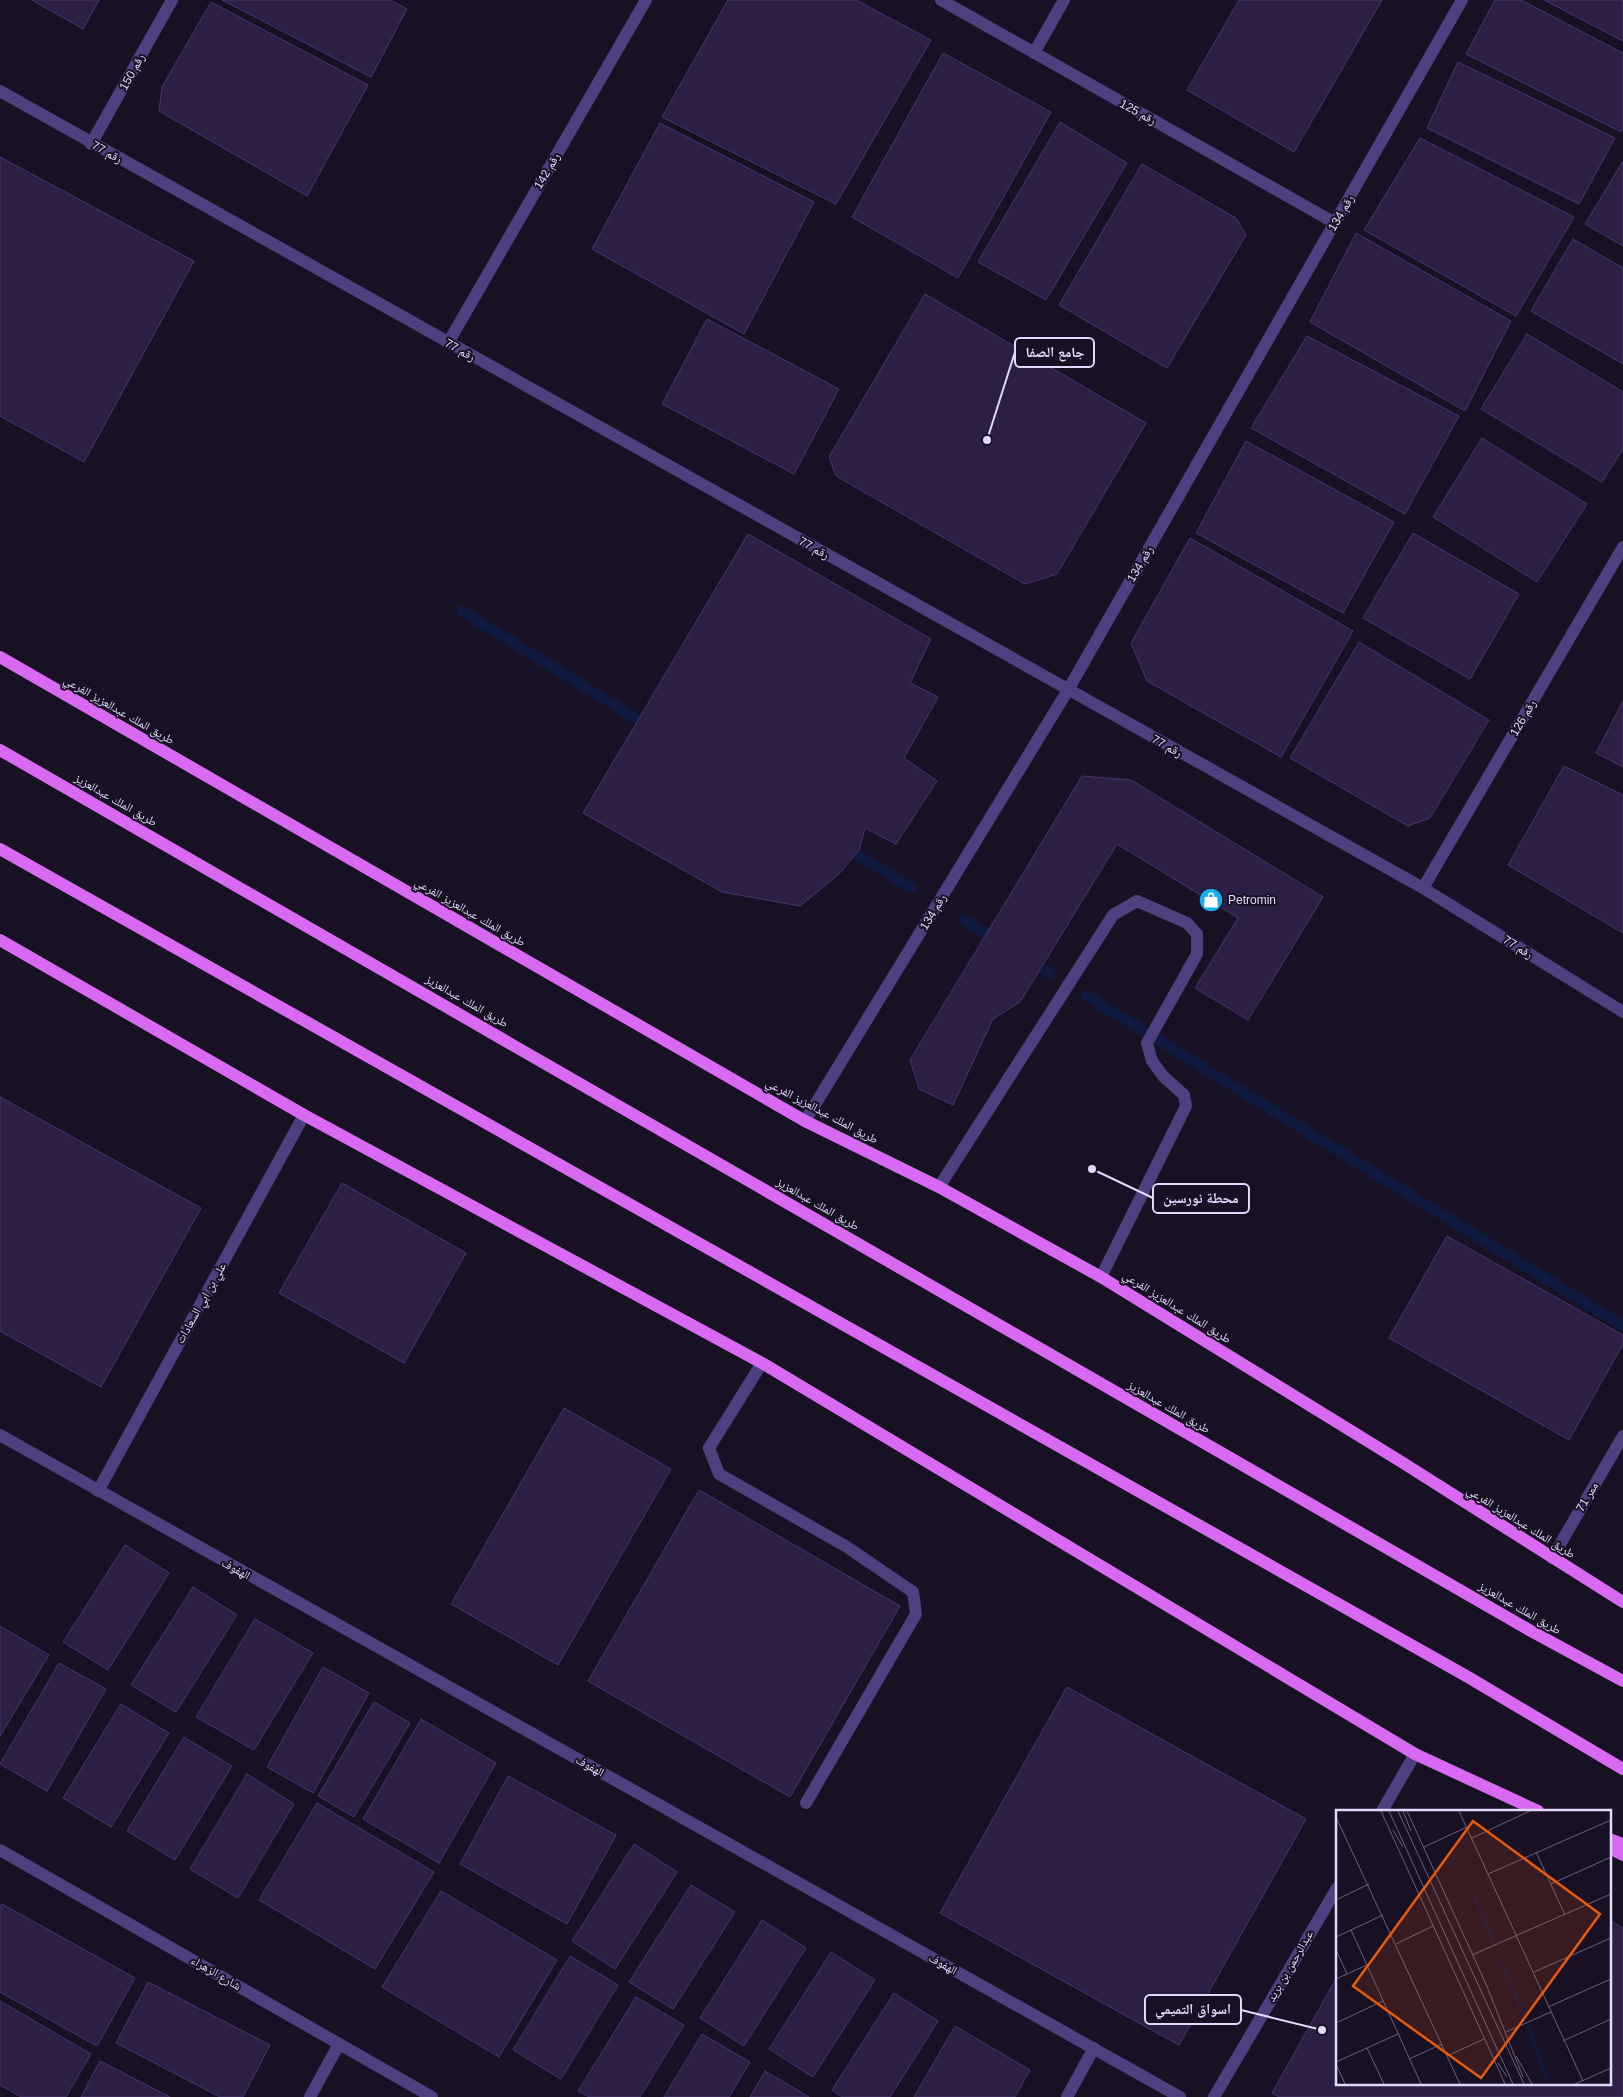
<svg xmlns="http://www.w3.org/2000/svg" width="1623" height="2097" font-family="Arial,'Noto Naskh Arabic',sans-serif">
<rect width="100%" height="100%" fill="#181124"/>
<g fill="none" stroke-linecap="round" stroke-linejoin="round">
<g stroke="#0f183f" stroke-width="11">
<path d="M462 611 650 727"/>
<path d="M844 847 911 887"/>
<path d="M964 920 998 941"/>
<path d="M1029 960 1050 973"/>
<path d="M1087 996 1623 1326"/>
</g>
</g>
<g fill="#2d1f44" stroke="#49336d">
<path d="M32 0H99L83 29Z"/>
<path d="M222 0H390L407 9 371 77Z"/>
<path d="M728 0H856L931 40 836 204 662 117Z"/>
<path d="M1239 0H1382L1294 152 1187 90Z"/>
<path d="M1495 0H1521L1623 53V129L1621 132 1466 54Z"/>
<path d="M1544 0H1623V41Z"/>
<path d="M211 2 368 85 307 196 159 111 162 87Z"/>
<path d="M943 53 1051 112 958 278 852 217Z"/>
<path d="M1458 62 1615 138 1579 204 1427 128Z"/>
<path d="M1060 122 1127 163 1046 300 978 262Z"/>
<path d="M660 123 814 202 744 334 592 249Z"/>
<path d="M1420 138 1574 217 1516 316 1364 230Z"/>
<path d="M0 157 194 261 84 462 0 416Z"/>
<path d="M1623 161V246L1585 224Z"/>
<path d="M1142 164 1236 218 1246 235 1167 368 1059 305Z"/>
<path d="M1356 233 1511 321 1465 411 1310 322Z"/>
<path d="M1573 239 1623 268V364L1531 311Z"/>
<path d="M925 294 1146 423 1057 574 1025 584 836 476 829 457Z"/>
<path d="M707 319 839 389 794 474 662 404Z"/>
<path d="M1527 334 1623 392V449L1602 482 1481 409Z"/>
<path d="M1307 336 1459 416 1405 514 1251 428Z"/>
<path d="M1482 438 1587 504 1537 582 1433 517Z"/>
<path d="M1246 441 1394 522 1343 613 1196 533Z"/>
<path d="M1413 533 1519 594 1470 679 1363 618Z"/>
<path d="M748 534 931 639 910 683 938 697 904 758 937 781 896 844 865 828 859 850 839 874 800 906 722 892 583 813Z"/>
<path d="M1190 538 1353 631 1281 757 1147 681 1131 643Z"/>
<path d="M1359 642 1489 720 1430 818 1408 826 1290 758Z"/>
<path d="M1623 701V767L1596 753Z"/>
<path d="M1564 766 1623 795V933L1508 865Z"/>
<path d="M1082 776 1131 780 1323 897 1248 1020 1195 988 1238 918 1117 844 1020 1002 993 1019 953 1105 919 1089 910 1060Z"/>
<path d="M0 1097 201 1208 101 1387 0 1331Z"/>
<path d="M342 1183 466 1253 404 1363 279 1293Z"/>
<path d="M1447 1236 1623 1335V1344L1569 1440 1389 1338Z"/>
<path d="M564 1408 671 1469 558 1665 451 1604Z"/>
<path d="M699 1490 900 1606 790 1797 588 1681Z"/>
<path d="M125 1545 169 1573 108 1670 63 1642Z"/>
<path d="M193 1587 237 1615 176 1712 131 1685Z"/>
<path d="M255 1619 313 1653 254 1750 196 1717Z"/>
<path d="M0 1626 49 1655 0 1736Z"/>
<path d="M59 1663 106 1689 47 1791 0 1764Z"/>
<path d="M323 1667 369 1693 313 1793 267 1767Z"/>
<path d="M1067 1687 1306 1819 1179 2045 940 1913Z"/>
<path d="M374 1702 410 1723 354 1817 318 1796Z"/>
<path d="M121 1704 169 1733 111 1827 63 1798Z"/>
<path d="M421 1719 496 1763 439 1863 363 1819Z"/>
<path d="M184 1737 232 1766 175 1860 127 1831Z"/>
<path d="M247 1774 294 1804 238 1898 190 1869Z"/>
<path d="M508 1776 616 1835 567 1924 460 1864Z"/>
<path d="M317 1803 434 1872 375 1969 259 1900Z"/>
<path d="M634 1844 677 1872 615 1969 572 1941Z"/>
<path d="M691 1885 735 1912 673 2009 629 1982Z"/>
<path d="M441 1891 557 1960 499 2057 382 1987Z"/>
<path d="M2 1904 135 1978 97 2046 0 1992V1907Z"/>
<path d="M762 1920 806 1948 744 2046 700 2018Z"/>
<path d="M1609 1920 1623 1928V2097H1279L1272 2093 1337 1977V2083H1609Z"/>
<path d="M831 1952 875 1980 813 2077 769 2049Z"/>
<path d="M570 1956 618 1985 561 2079 513 2050Z"/>
<path d="M148 1982 270 2045 243 2097H220L116 2043Z"/>
<path d="M894 1993 938 2021 890 2097H842L832 2090Z"/>
<path d="M636 1997 684 2025 640 2097H589L578 2091Z"/>
<path d="M0 2001 91 2054 66 2097H21L0 2085Z"/>
<path d="M955 2026 1030 2070 1015 2097H914Z"/>
<path d="M702 2034 750 2062 729 2097H664Z"/>
<path d="M100 2061 170 2097H81Z"/>
<path d="M765 2071 809 2097H750Z"/>
</g>
<g fill="none" stroke-linecap="round" stroke-linejoin="round">
<g stroke="#4e407f" stroke-width="12">
<path d="M941 0 1335 223"/>
<path d="M1034 53 1064 0"/>
<path d="M0 91 1423 888 1623 1012"/>
<path d="M91 144 172 0"/>
<path d="M448 343 646 0"/>
<path d="M1423 888 1623 547"/>
<path d="M805 1121 1068 690 1462 0"/>
<path d="M939 1187 1113 915 1137 901 1187 923 1197 934V954L1147 1043 1152 1061 1163 1076 1184 1095 1186 1106 1101 1277"/>
<path d="M762 1363 709 1448 719 1474 847 1547 913 1592 916 1614 806 1803"/>
<path d="M0 1435 1180 2097"/>
<path d="M98 1491 304 1115"/>
<path d="M1552 1558 1623 1436"/>
<path d="M1382 1811 1415 1754"/>
<path d="M0 1850 432 2097"/>
<path d="M310 2097 339 2044"/>
<path d="M1067 2097 1094 2048"/>
<path d="M1214 2097 1337 1888"/>
</g>
<g stroke="#d869f1" stroke-width="12">
<path d="M0 657 805 1121 939 1187 1101 1277 1400 1461 1623 1602"/>
<path d="M0 750 1531 1631 1623 1681"/>
<path d="M0 849 1468 1677 1623 1769"/>
<path d="M0 940 304 1115 762 1363 1415 1754 1538 1811"/>
<path d="M1609 1839 1623 1844"/>
<path d="M1609 1848 1623 1855"/>
</g>
</g>
<defs>
<g id="shop-disc" transform="scale(1.25)"><circle r="9.5" fill="#16adea" stroke="#181124"/><path d="M-5-2.5h2.3a2.7 3.5 0 0 1 5.4 0H5L5.5 6h-11ZM-1.5-2.5h3a1.5 2.3 0 0 0-3 0Z" fill="#fff"/></g>
</defs>
<g fill-rule="evenodd">
<use href="#shop-disc" x="1211" y="900"/>
</g>
<g text-anchor="middle" dominant-baseline="central" stroke-width="4" stroke-linejoin="round" paint-order="stroke">
<g font-size="12" fill="#e3d8fb" stroke="#181124">
<text transform="translate(132 72) rotate(-61)">رقم 150</text>
<text transform="translate(1138 112) rotate(29)">رقم 125</text>
<text transform="translate(107 152) rotate(29)">رقم 77</text>
<text transform="translate(547 171) rotate(-60)">رقم 142</text>
<text transform="translate(1341 213) rotate(-60)">رقم 134</text>
<text transform="translate(460 350) rotate(29)">رقم 77</text>
<text transform="translate(814 548) rotate(29)">رقم 77</text>
<text transform="translate(1140 564) rotate(-60)">رقم 134</text>
<text transform="translate(119 710) rotate(30)">طريق الملك عبدالعزيز الفرعي</text>
<text transform="translate(1523 718) rotate(-60)">رقم 126</text>
<text transform="translate(1167 746) rotate(29)">رقم 77</text>
<text transform="translate(116 800) rotate(30)">طريق الملك عبدالعزيز</text>
<text transform="translate(470 912) rotate(30)">طريق الملك عبدالعزيز الفرعي</text>
<text transform="translate(933 912) rotate(-59)">رقم 134</text>
<text transform="translate(1518 947) rotate(32)">رقم 77</text>
<text transform="translate(467 1001) rotate(30)">طريق الملك عبدالعزيز</text>
<text transform="translate(822 1111) rotate(28)">طريق الملك عبدالعزيز الفرعي</text>
<text transform="translate(818 1204) rotate(30)">طريق الملك عبدالعزيز</text>
<text transform="translate(201 1303) rotate(-61)">علي بن ابي السعادات</text>
<text transform="translate(1177 1307) rotate(32)">طريق الملك عبدالعزيز الفرعي</text>
<text transform="translate(1169 1407) rotate(30)">طريق الملك عبدالعزيز</text>
<text transform="translate(1587 1497) rotate(-60)">ممر 71</text>
<text transform="translate(1521 1522) rotate(32)">طريق الملك عبدالعزيز الفرعي</text>
<text transform="translate(236 1569) rotate(29)">الهفوف</text>
<text transform="translate(1520 1608) rotate(30)">طريق الملك عبدالعزيز</text>
<text transform="translate(590 1766) rotate(29)">الهفوف</text>
<text transform="translate(943 1964) rotate(29)">الهفوف</text>
<text transform="translate(1290 1966) rotate(-60)">عبدالرحمن بن بريد</text>
<text transform="translate(216 1973) rotate(30)">شارع الزهراء</text>
</g>
<g font-size="12" fill="#e3d8fb" stroke="#181124" text-anchor="start">
<text x="1228" y="900">Petromin</text>
</g>
</g>
<g transform="translate(1336 1810)">
<rect width="275" height="275" fill="#181124"/>
<path fill="none" stroke="#0f183f" stroke-width="2.5" d="M138 85 158 133M165 151 190 210M192 215 213 274"/>
<path fill="none" stroke="#69617a" stroke-width="1" d="M45 1 161 256M53 1 177 274M62 1 188 274M67 1 75 21M71 1 150 174 187 267M123 1 247 271M0 7 124 274M57 20 67 37M136 28 194 1M88 37 131 17M200 42 229 105M152 64 275 10M215 74 275 47M0 90 33 74M15 120 85 274M0 127 47 105M60 134 97 116M0 140 11 164M136 145 275 84M198 162 275 128M0 169 31 155M212 197 275 169M0 213 47 191M170 222 215 202M227 231 275 209M31 238 48 274M111 246 148 229M180 246 196 274M73 249 106 234M0 252 62 224M162 253 171 267M0 254 9 274M161 256 169 274M239 274 275 258"/>
<path fill="#e8590c" fill-opacity="0.15" stroke="#e8590c" stroke-width="2.5" d="M137 11 264 104 145 268 17 176Z"/>
<rect width="275" height="275" fill="none" stroke="#e3d8fb" stroke-width="2.5"/>
</g>
<path fill="none" stroke="#e3d8fb" stroke-width="2" d="M987 440L1015 352M1092 1169L1153 1198M1322 2030L1241 2010"/>
<g fill="#e3d8fb" stroke="#181124" stroke-width="2">
<circle cx="987" cy="440" r="5"/>
<circle cx="1092" cy="1169" r="5"/>
<circle cx="1322" cy="2030" r="5"/>
</g>
<g fill="#181124" stroke="#e3d8fb" stroke-width="2">
<rect x="1015" y="338" width="79" height="29" rx="5"/>
<rect x="1153" y="1184" width="96" height="29" rx="5"/>
<rect x="1145" y="1995" width="96" height="29" rx="5"/>
</g>
<g font-size="14" text-anchor="middle" font-weight="bold" fill="#e3d8fb">
<text x="1055" y="357">جامع الصفا</text>
<text x="1201" y="1203">محطة نورسين</text>
<text x="1193" y="2014">اسواق التميمي</text>
</g>
</svg>
